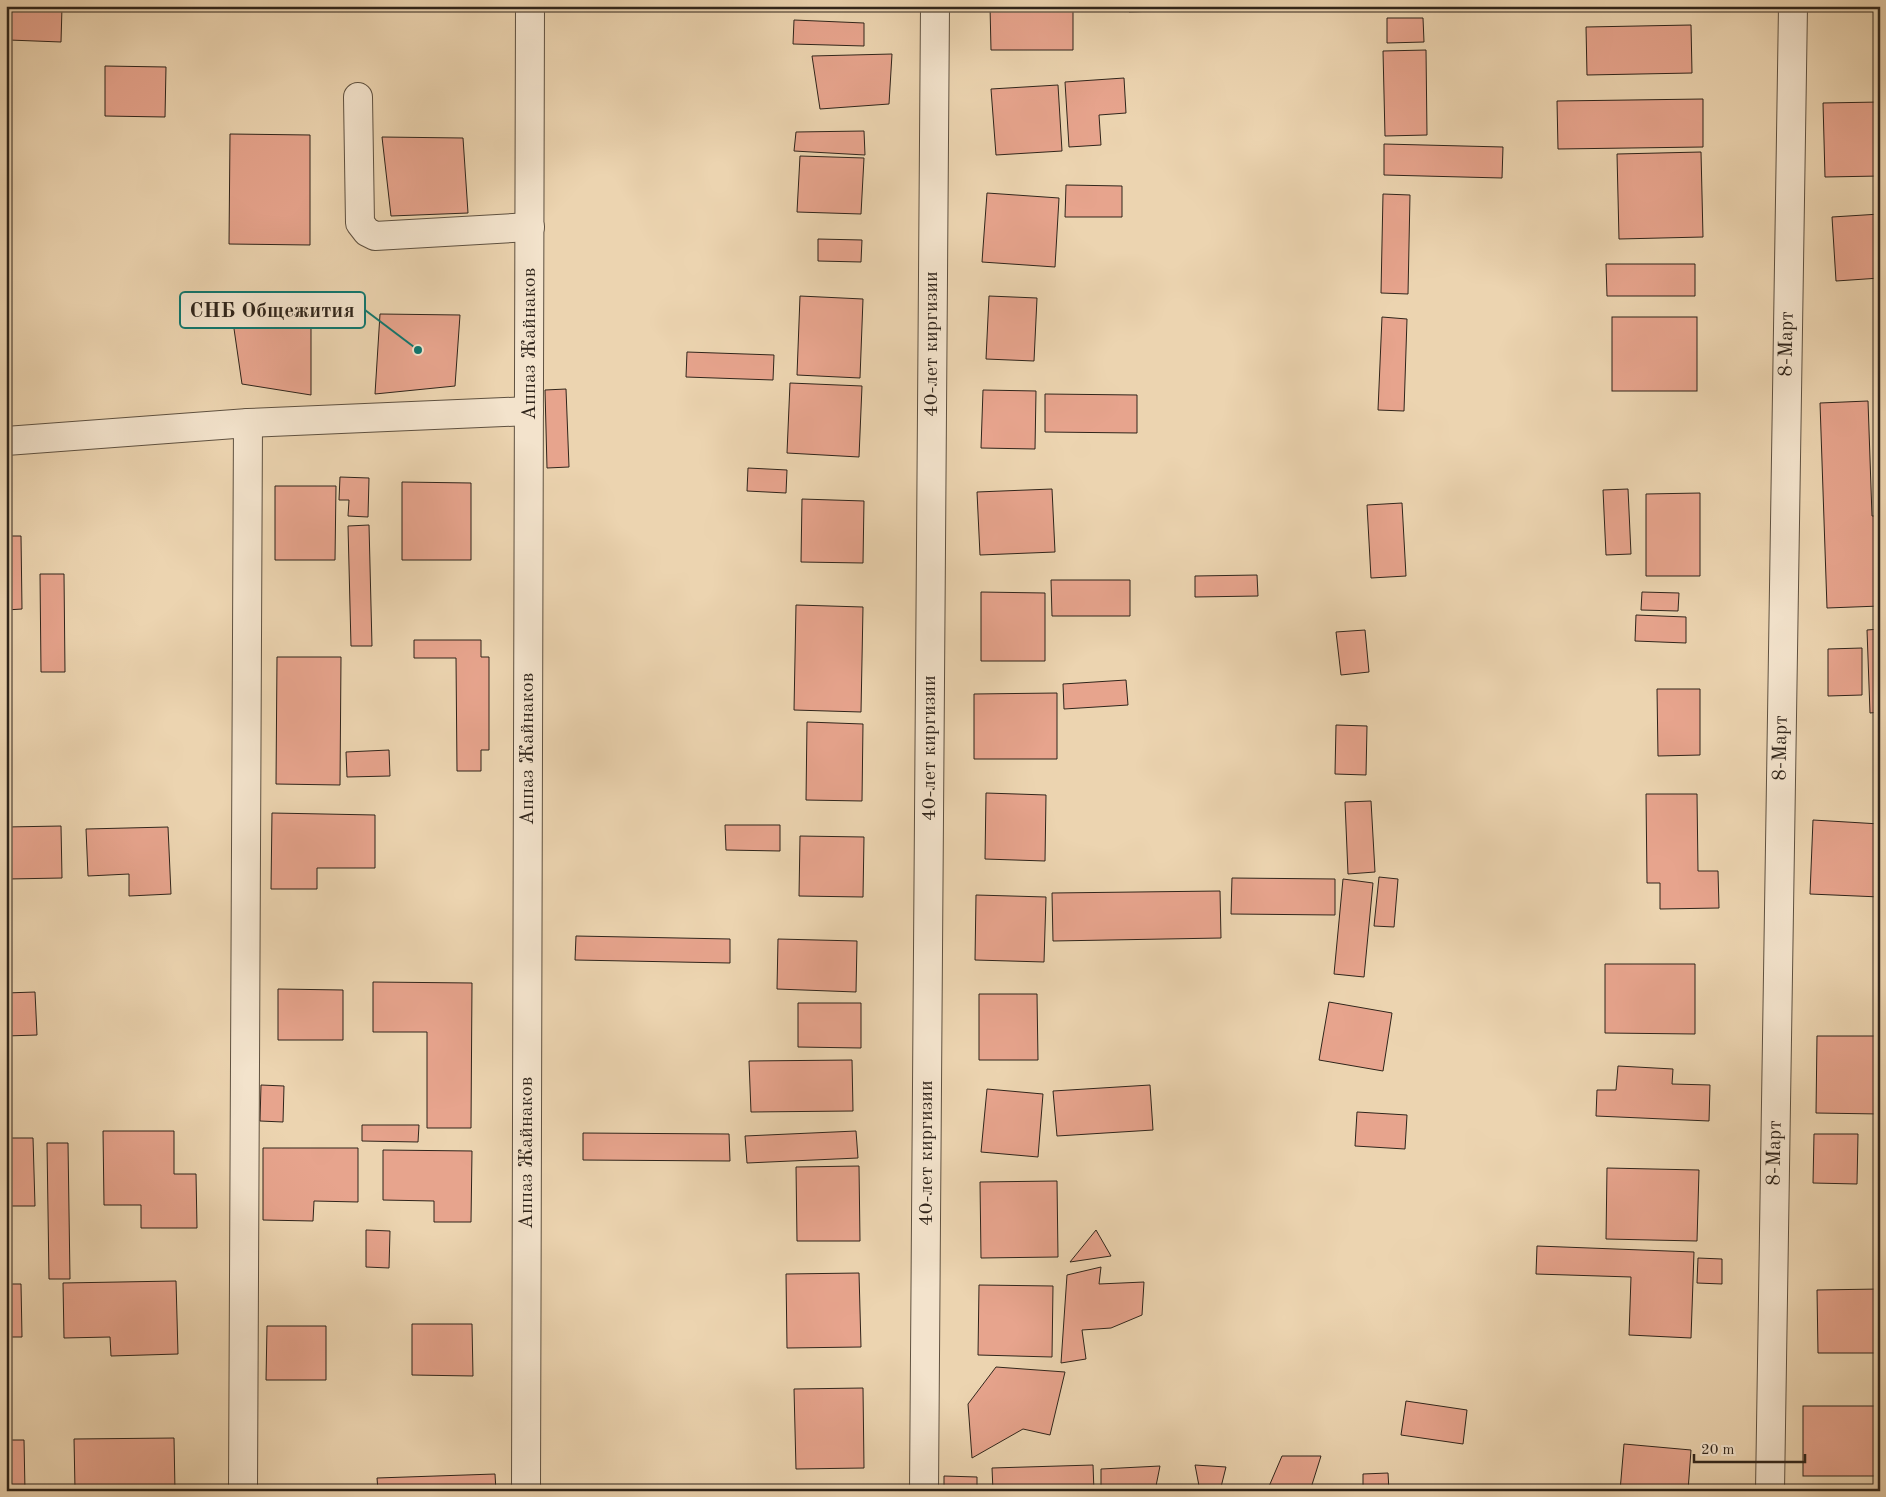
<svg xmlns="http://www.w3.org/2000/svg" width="1886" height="1497" font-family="'Old Standard TT',serif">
<rect width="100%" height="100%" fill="#ecd4b0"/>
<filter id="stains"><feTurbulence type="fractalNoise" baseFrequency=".004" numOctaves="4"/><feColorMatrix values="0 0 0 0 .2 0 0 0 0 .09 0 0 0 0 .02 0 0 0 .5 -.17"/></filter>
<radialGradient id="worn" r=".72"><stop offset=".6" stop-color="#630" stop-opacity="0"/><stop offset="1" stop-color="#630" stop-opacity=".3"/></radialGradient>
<g fill="#e7a48d" stroke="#30251b">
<path d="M10 6 62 7 61 42 9 40Z"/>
<path d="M990 6H1116V11H1073V50H991Z"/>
<path d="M1129 6H1264V7L1129 12Z"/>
<path d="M1387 18H1423L1424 42 1387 43Z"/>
<path d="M794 20 864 23V46L793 44Z"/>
<path d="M1691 25 1692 73 1587 75 1586 27Z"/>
<path d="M1426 50 1427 135 1385 136 1383 51Z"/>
<path d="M892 54 889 104 820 109 812 56Z"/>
<path d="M105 66 166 67 165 117 105 116Z"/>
<path d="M1124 78 1126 113 1099 115 1101 145 1069 147 1065 82Z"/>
<path d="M1058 85 1062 151 996 155 991 89Z"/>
<path d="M1703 99V147L1558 149 1557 101Z"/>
<path d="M1880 102V176L1825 177 1823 103Z"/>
<path d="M864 131 865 155 794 151 796 132Z"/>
<path d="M230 134 310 135V245L229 244Z"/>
<path d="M382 137 463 138 468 213 391 216Z"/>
<path d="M1384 144 1503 147 1502 178 1384 175Z"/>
<path d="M1701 152 1703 237 1619 239 1617 154Z"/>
<path d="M800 156 864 158 861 214 797 212Z"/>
<path d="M1066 185 1122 186V217H1065Z"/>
<path d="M987 193 1059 198 1055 267 982 262Z"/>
<path d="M1383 194 1410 195 1408 294 1381 293Z"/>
<path d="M1880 214V278L1836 281 1832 217Z"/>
<path d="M818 239 862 240 861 262 818 261Z"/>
<path d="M1606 264H1695V296H1607Z"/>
<path d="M800 296 863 299 860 378 797 375Z"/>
<path d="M989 296 1037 298 1034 361 986 359Z"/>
<path d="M231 308H311V395L242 384Z"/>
<path d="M380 314 460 315 455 386 375 394Z"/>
<path d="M1382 317 1407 319 1404 411 1378 410Z"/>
<rect x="1612" y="317" width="85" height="74"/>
<path d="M687 352 774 355 773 380 686 377Z"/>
<path d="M790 383 862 386 859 457 787 453Z"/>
<path d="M566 389 569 467 547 468 545 390Z"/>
<path d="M983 390 1036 391 1035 449 981 448Z"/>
<path d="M1045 394 1137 395V433L1045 432Z"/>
<path d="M1868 401 1872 516H1880V606L1827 608 1820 403Z"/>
<path d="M748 468 787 470 786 493 747 491Z"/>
<path d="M340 477 369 478 368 517 348 516 349 500H339Z"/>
<path d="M402 482 471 483V560H402Z"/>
<path d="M275 486H336L335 560H275Z"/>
<path d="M1052 489 1055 552 980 555 977 492Z"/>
<path d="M1628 489 1631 554 1606 555 1603 490Z"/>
<path d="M1700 493V576H1646V494Z"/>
<path d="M802 499 864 501 863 563 801 562Z"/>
<path d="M1402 503 1406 576 1371 578 1367 505Z"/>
<path d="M369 525 372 646H351L348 526Z"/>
<path d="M6 536H21L22 609 6 610Z"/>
<path d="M40 574H64L65 672H41Z"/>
<path d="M1257 575 1258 596 1195 597V576Z"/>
<path d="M1051 580H1130V616H1052Z"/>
<path d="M981 592 1045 593V661H981Z"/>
<path d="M1642 592 1679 593 1678 611 1641 610Z"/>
<path d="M796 605 863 607 861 712 794 710Z"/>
<path d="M1636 615 1686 617V643L1635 641Z"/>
<path d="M1880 629V712L1870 713 1867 630Z"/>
<path d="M1365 630 1369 672 1341 675 1336 632Z"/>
<path d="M414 640H481V657H489V750H481V771H457L456 658H414Z"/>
<path d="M1862 648V695L1828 696V649Z"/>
<path d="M277 657H341L340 785 276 784Z"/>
<path d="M1126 680 1128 705 1064 709 1063 684Z"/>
<path d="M1657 689H1700V755L1658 756Z"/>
<path d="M1057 693V759H974V694Z"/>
<path d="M807 722 863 724 862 801 806 800Z"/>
<path d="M1336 725 1367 726 1366 775 1335 774Z"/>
<path d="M389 750 390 776 347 777 346 752Z"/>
<path d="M986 793 1046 795 1045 861 985 859Z"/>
<path d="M1646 794H1697L1698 871H1718L1719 908 1660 909V883H1647Z"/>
<path d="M1371 801 1375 872 1348 874 1345 802Z"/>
<path d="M272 813 375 815V868H317V889H271Z"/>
<path d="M1813 820 1880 824V897L1810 894Z"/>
<path d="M725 825H780V851L726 850Z"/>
<path d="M61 826 62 878 8 879 9 899H6V827Z"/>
<path d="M168 827 171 894 129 896V874L88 876 86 829Z"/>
<path d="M800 836 864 837 863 897 799 896Z"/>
<path d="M1379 877 1398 879 1394 927 1374 926Z"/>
<path d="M1232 878 1335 879V915L1231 914Z"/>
<path d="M1343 879 1373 883 1364 977 1334 974Z"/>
<path d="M1220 891 1221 938 1053 941 1052 893Z"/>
<path d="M976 895 1046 897 1044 962 975 960Z"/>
<path d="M576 936 730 939V963L575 960Z"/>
<path d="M778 939 857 941 856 992 777 989Z"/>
<path d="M1605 964H1695V1034L1605 1033Z"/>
<path d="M373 982 472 983 471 1128H427V1032H373Z"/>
<path d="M278 989 343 990V1040H278Z"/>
<path d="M35 992 37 1035 6 1036V993Z"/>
<path d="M979 994H1037L1038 1060H979Z"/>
<path d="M1329 1002 1392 1013 1383 1071 1319 1060Z"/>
<path d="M798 1003H861V1048L798 1047Z"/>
<path d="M1817 1036H1880V1114L1816 1113Z"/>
<path d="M852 1060 853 1111 751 1112 749 1061Z"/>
<path d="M1618 1066 1673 1069 1672 1084 1710 1085 1709 1121 1596 1116 1597 1090H1616Z"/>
<path d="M261 1085 284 1086 283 1122 260 1121Z"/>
<path d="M1150 1085 1153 1130 1057 1136 1053 1091Z"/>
<path d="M987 1089 1043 1094 1038 1157 981 1152Z"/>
<path d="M1357 1112 1407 1115 1405 1149 1355 1146Z"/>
<path d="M362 1125H419L418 1142 362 1141Z"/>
<path d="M103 1131H174V1174H196L197 1228H141V1205H104Z"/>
<path d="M856 1131 858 1158 747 1163 745 1136Z"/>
<path d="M583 1133 729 1134 730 1161 583 1160Z"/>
<path d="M1814 1134H1858L1857 1184 1813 1183Z"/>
<path d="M6 1138H33L35 1206H6Z"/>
<path d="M47 1143H68L70 1279H49Z"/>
<path d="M263 1148H358V1202L314 1201 313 1221 263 1220Z"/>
<path d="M383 1150 472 1151 471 1222H434V1201L383 1200Z"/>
<path d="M859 1166 860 1241H797L796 1167Z"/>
<path d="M1607 1168 1699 1170 1697 1241 1606 1239Z"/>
<path d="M1057 1181 1058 1257 981 1258 980 1182Z"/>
<path d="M366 1230 390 1231 389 1268 366 1267Z"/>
<path d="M1096 1230 1111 1256 1070 1262Z"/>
<path d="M1537 1246 1694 1252 1691 1338 1629 1335 1631 1277 1536 1274Z"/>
<path d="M1698 1258 1722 1259V1284L1697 1283Z"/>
<path d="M1101 1267 1099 1284 1144 1282 1142 1315 1111 1328 1082 1330 1086 1359 1061 1363 1067 1275Z"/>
<path d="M859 1273 861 1347 787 1348 786 1274Z"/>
<path d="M176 1281 178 1354 111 1356 110 1337 64 1338 63 1283Z"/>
<path d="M6 1284H21L22 1337H6Z"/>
<path d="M979 1285 1053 1286 1052 1357 978 1355Z"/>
<path d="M1880 1289V1353H1818L1817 1290Z"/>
<path d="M412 1324H472L473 1376 412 1375Z"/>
<path d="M267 1326H326V1380H266Z"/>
<path d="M996 1367 1065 1372 1050 1435 1023 1429 972 1458 968 1404Z"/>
<path d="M863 1388 864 1468 796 1469 794 1389Z"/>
<path d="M1406 1401 1467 1410 1463 1444 1401 1435Z"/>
<rect x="1803" y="1406" width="74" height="70"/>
<path d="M174 1438 175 1491H142V1488L75 1489 74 1439Z"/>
<path d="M6 1440H24L25 1491H6Z"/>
<path d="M1624 1444 1691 1450 1688 1491H1620Z"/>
<path d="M1282 1456H1321L1310 1491H1267Z"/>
<path d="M1093 1465 1094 1491H993L992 1468Z"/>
<path d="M1195 1465 1226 1467 1220 1491H1200Z"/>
<path d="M1160 1466 1155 1491H1101V1469Z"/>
<path d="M1388 1473 1389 1491H1363V1474Z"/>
<path d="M495 1474 496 1491H378L377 1478Z"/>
<path d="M944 1476 977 1477V1491H944Z"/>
<rect x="584" y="1488" width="153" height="3"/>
</g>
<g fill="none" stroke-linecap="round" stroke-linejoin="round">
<g stroke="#5f5140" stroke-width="30">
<g id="street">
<path d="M358 97 360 223 367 232 375 236 530 227"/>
<path d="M6 441 248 423 529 411"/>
<path d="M243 1491 248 423"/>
<path d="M526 1491 530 6"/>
<path d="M924 1491 935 6"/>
<path d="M1770 1491 1793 6"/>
</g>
</g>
<use href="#street" stroke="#f3e3cc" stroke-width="28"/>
</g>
<g text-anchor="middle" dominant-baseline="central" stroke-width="4" stroke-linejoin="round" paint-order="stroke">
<g font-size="20" fill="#30251b" stroke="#f3e3cc">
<text transform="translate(530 344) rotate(-90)">Аппаз Жайнаков</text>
<text transform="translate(932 344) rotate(-90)">40-лет киргизии</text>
<text transform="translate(1787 344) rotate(-89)">8-Март</text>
<text transform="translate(930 748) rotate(-90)">40-лет киргизии</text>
<text transform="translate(1781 748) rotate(-89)">8-Март</text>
<text transform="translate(528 749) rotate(-90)">Аппаз Жайнаков</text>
<text transform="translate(527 1153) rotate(-90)">Аппаз Жайнаков</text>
<text transform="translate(927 1153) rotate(-90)">40-лет киргизии</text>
<text transform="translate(1775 1153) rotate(-89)">8-Март</text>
</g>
</g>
<path fill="none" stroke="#0f766e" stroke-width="2" d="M418 350L365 310"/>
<circle fill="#0f766e" stroke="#f3e3cc" stroke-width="2" cx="418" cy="350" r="5"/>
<rect fill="#f3e3cc" stroke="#0f766e" stroke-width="2" x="180" y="292" width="185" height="36" rx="5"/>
<g font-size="21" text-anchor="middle" font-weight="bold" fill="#30251b">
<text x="272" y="317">СНБ Общежития</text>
</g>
<rect width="1886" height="1497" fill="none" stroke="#ecd4b0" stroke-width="25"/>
<rect x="8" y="8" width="1871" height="1482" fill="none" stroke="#30251b" stroke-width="2.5"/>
<rect x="12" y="12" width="1861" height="1472" fill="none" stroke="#30251b"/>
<path d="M1694 1454v8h111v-8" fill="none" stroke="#30251b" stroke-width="2.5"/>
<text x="1701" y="1454" font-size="15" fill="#30251b" stroke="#f3e3cc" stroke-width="4" paint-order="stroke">20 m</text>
<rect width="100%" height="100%" filter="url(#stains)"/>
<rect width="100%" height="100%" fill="url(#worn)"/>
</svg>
